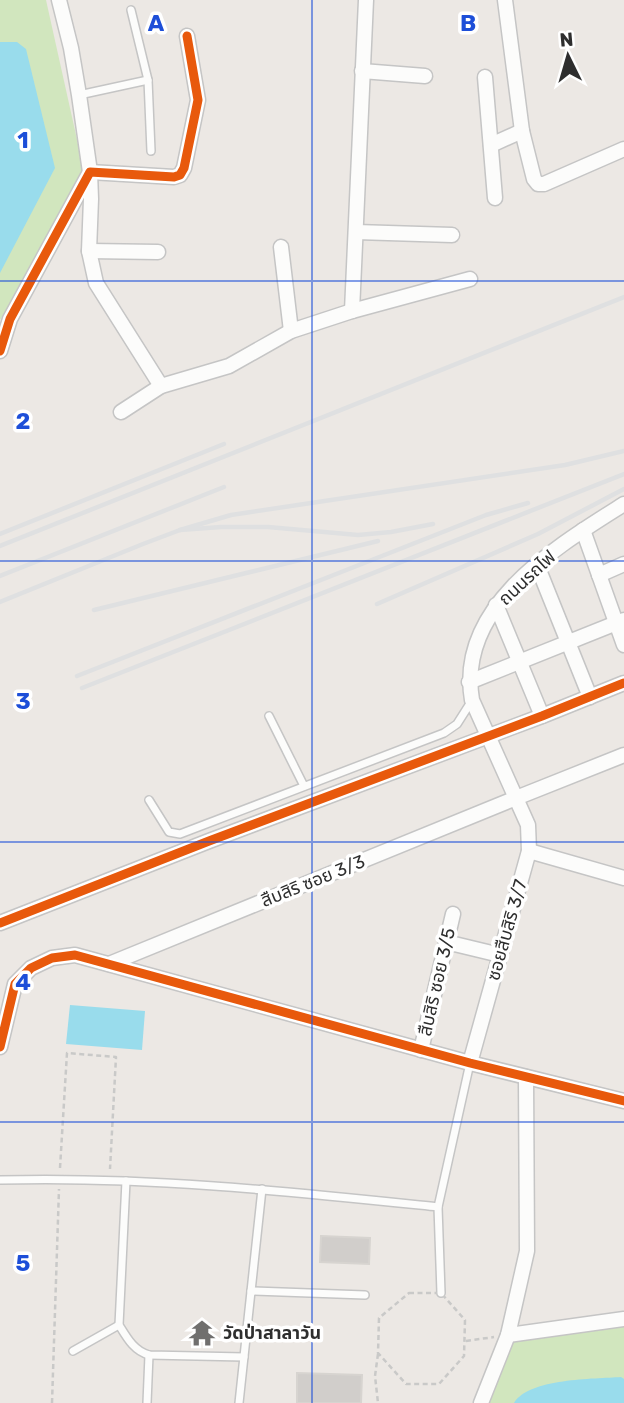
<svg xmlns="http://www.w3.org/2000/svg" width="624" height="1403" font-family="Rubik,'Noto Sans Thai',sans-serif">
<rect width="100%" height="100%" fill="#ece8e4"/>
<g fill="#d1e6be">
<path d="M0 0H46L84 171 41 254 0 320Z"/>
<path d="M624 1321V1403H481L508 1335Z"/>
</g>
<g fill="#99dcec">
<path d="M0 42H17L26 49 55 168 0 273Z"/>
<path d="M70 1005 145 1011 142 1050 66 1044Z"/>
<path d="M621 1377 624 1379V1403H514C529 1378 594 1379 621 1377Z"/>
</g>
<g fill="#d1cecb" stroke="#d7d4d0" stroke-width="2">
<path d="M321 1236 370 1238 369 1264 320 1262Z"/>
<path d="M297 1373 362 1375 361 1403H297Z"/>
</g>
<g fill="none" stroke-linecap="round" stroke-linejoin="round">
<g stroke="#c5c5c5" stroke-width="10">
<g id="lane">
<path d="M131 10 148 80 151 151"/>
<path d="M79 95 148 80"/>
<path d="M269 716 304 786"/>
<path d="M149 800 169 832 180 834 444 733 457 724 471 702"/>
<path d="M0 1180C147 1176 293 1192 438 1207"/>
<path d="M126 1181 119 1325C127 1338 134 1351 149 1355L244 1357"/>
<path d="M251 1291 365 1295"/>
<path d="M441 1293 438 1207 470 1063"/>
<path d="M73 1351 119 1325"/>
<path d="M147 1403 149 1355"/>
<path d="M239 1403 262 1189"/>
</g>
</g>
<g stroke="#c5c5c5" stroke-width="17">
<g id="street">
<path d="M59 0 71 48 79 95 90 172 91 199 89 251 96 283 161 386"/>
<path d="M505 0 522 131 534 179 538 184H544L624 149"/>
<path d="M362 71 425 76"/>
<path d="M485 77 495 198"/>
<path d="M491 145 522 131"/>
<path d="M356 232 452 235"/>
<path d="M281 247 291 331"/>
<path d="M89 251 158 252"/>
<path d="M352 311 366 0"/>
<path d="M0 351 10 319 90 172 174 177 180 175 184 168 198 100 187 36"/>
<path d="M121 412 161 386 229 366 291 331 352 311 470 279"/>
<path d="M583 530 624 645"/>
<path d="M537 565 590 697"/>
<path d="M599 575 624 564"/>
<path d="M496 605 542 716"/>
<path d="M469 682 624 620"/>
<path d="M529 851 624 878"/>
<path d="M0 923 209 841 542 716 624 683"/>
<path d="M446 942 500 955"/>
<path d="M109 964 516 798 624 755"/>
<path d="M0 1047 15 984 31 968 52 958 75 955 470 1063 624 1101"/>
<path d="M421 1050 453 914"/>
<path d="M470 1063 529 851 528 825 472 700C456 606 556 547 624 504"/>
<path d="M508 1335 624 1319"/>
<path d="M481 1403 508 1335 527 1251 526 1077"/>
</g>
</g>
<g stroke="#c9c9c8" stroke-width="2.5" stroke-dasharray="5 3.5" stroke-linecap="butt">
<path d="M60 1168 67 1053 116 1057 110 1169"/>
<path d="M409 1293H441L465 1320 464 1356 439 1384H406L378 1353 379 1318Z"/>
<path d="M466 1341 494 1337"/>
<path d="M378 1354 375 1376 378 1403"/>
<path d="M52 1403 59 1189"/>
</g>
<use href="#lane" stroke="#fcfcfb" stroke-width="7"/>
<use href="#street" stroke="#fcfcfb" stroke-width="14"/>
<g stroke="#dfe0e1" stroke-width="4.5">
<path d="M180 530 231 515 565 465 624 451"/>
<path d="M0 534 224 444"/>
<path d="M0 546 624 297"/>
<path d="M0 576 224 487"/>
<path d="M0 602 143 544 180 530 221 527H268L358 535 391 532 433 524"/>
<path d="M377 604 538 534 624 489"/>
<path d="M94 610 378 541"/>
<path d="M77 676 486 515 528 503"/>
<path d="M82 688 624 474"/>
</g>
<g stroke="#fff" stroke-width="13">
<g id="cycleway">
<path d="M0 351 10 319 90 172 174 177 180 175 184 168 198 100 187 36"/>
<path d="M0 923 209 841 542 716 624 683"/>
<path d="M0 1047 15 984 31 968 52 958 75 955 470 1063 624 1101"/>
</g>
</g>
<use href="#cycleway" stroke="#e8590c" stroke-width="9"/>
</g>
<path fill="none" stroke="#1d4ed8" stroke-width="2" stroke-opacity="0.55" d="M312 0V1403M0 281H624M0 561H624M0 842H624M0 1122H624"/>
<defs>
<g id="temple-bare" transform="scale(2.1)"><path d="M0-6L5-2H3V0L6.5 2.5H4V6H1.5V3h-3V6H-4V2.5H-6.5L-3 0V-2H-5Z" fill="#706f6e" stroke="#fff" stroke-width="2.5" paint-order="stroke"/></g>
</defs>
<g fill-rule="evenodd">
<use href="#temple-bare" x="202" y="1333"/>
</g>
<g text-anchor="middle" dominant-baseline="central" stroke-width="7" stroke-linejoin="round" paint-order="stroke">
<g font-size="18" fill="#2e2e2e" stroke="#fff">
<text transform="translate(527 578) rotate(-43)">ถนนรถไฟ</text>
<text transform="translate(313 881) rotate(-22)">สืบสิริ ซอย 3/3</text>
<text transform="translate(507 930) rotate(-74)">ซอยสืบสิริ 3/7</text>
<text transform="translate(437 982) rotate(-77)">สืบสิริ ซอย 3/5</text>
</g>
<g font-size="18" font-weight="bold" fill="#2e2e2e" stroke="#fff" text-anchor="start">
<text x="223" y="1333">วัดป่าสาลาวัน</text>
</g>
</g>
<g font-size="23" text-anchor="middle" font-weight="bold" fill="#1d4ed8" stroke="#fff" stroke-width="7" stroke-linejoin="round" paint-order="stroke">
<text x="156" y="31">A</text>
<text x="468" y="31">B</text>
<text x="23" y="148">1</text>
<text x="23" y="429">2</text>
<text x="23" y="709">3</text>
<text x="23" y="990">4</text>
<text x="23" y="1271">5</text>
</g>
<g transform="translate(568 56) rotate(355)" stroke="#ffffff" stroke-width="5" paint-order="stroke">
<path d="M0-5L12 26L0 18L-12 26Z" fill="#2e2e2e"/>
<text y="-10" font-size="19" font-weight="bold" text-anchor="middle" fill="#2e2e2e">N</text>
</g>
</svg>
